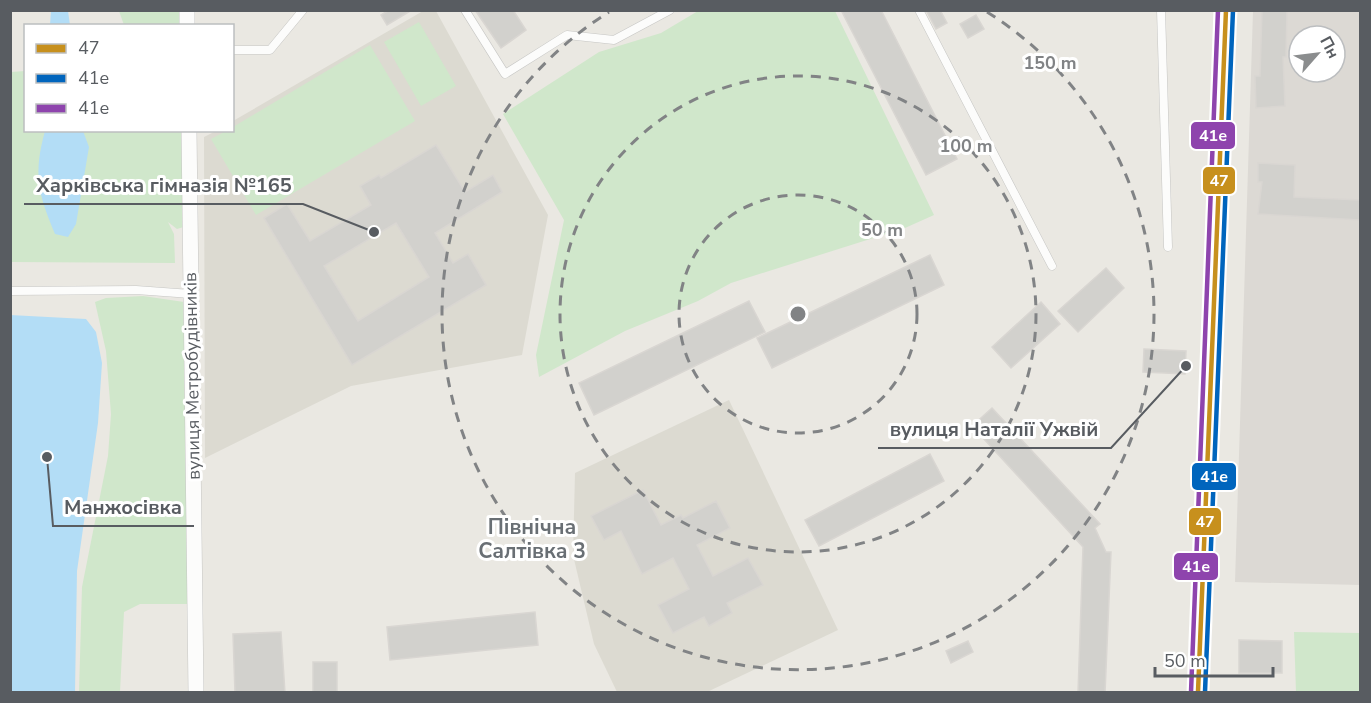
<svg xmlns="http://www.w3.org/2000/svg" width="1371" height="703" font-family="'Nunito Sans',sans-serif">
<rect width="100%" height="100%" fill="#eae8e2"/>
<path fill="#dcd9d4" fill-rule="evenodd" d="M1253 11H1360V585L1235 582ZM1299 36H1335V72H1299Z"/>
<g fill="#dcdad1">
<path d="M423 11H436L548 215 522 355 351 386 205 458 204 137 216 131 232 130 233 121Z"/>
<path d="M729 400 838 630 707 692H617L594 644 573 555 575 473Z"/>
</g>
<g fill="#d0e7cb">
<path d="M119 11H187V25H124Z"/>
<path d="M698 11H835L934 215 905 228 731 283 698 301 625 331 539 377 536 355 564 220 503 114 599 52 661 33Z"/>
<path d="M419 22 456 86 421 106 384 42Z"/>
<path d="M370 45 415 121 256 215 211 139 226 131 232 130 233 127Z"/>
<path d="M25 71 26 130 189 131 190 225 177 229 168 222 174 234 175 263 11 262V72Z"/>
<path d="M143 296 191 303 195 604H140L124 612 120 692H79L82 587 108 456 111 414 106 351 95 302 106 298Z"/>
<path d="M1294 632 1360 633V692H1296Z"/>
</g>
<g fill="#b3ddf6">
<path d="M51 11H68L70 25H50Z"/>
<path d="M45 131H83L89 147 76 224 68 237 55 234C38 194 33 174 45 131Z"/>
<path d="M10 315 86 319 96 332 102 363 98 423 77 571 75 692H11Z"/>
</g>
<g fill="#d2d1cd" stroke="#d9d6d2" stroke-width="1.5" fill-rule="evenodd">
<path d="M389 10H412L387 25 381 15Z"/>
<path d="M475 10H513L526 30 501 48Z"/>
<path d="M841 10H881L957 159 926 175Z"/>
<path d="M926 10H940L947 23 936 29Z"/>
<path d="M1262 10H1287L1286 57H1283L1285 106 1256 108 1255 76H1260Z"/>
<path d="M976 15 984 29 968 38 960 24Z"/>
<path d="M436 145 465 192 493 175 502 192 435 233 453 263 468 254 486 285 352 365 264 218 287 204 310 241 371 205 360 186 379 175 381 178ZM396 223 429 277 358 321 324 266Z"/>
<path d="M1258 163 1295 165 1294 197 1360 200V220L1258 214 1262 182H1258Z"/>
<path d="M930 255 944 285 772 368 757 338Z"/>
<path d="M1106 268 1124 288 1078 332 1058 311Z"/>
<path d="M749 301 765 332 594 415 579 383Z"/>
<path d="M1041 302 1060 324 1011 368 992 347Z"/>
<path d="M1144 349 1186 351 1185 374 1143 372Z"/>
<path d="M992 408 1100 524 1095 528 1106 552H1111L1105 693H1078L1083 547 972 426Z"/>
<path d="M930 454 944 481 819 546 805 520Z"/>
<path d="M643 490 661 525 681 515 683 518 716 501 730 528 697 545 713 576 748 558 763 585 727 603 732 613 709 626 704 617 673 633 658 605 689 589 673 558 642 574 621 531 604 540 591 516Z"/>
<path d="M535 612 538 645 390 660 387 627Z"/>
<path d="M281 632 285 693H235L233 634Z"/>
<path d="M1239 640 1282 641V673H1239Z"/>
<path d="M968 641 973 652 951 663 946 651Z"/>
<rect x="313" y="662" width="24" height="31"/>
</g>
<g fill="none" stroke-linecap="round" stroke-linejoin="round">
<g stroke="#c6c6c4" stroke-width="9">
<g id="service">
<path d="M465 10 505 74 567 35 614 40 670 10"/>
<path d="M919 10 1052 266"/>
<path d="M1161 10 1168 247"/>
<path d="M232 50H270L303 10"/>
<path d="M10 291 136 290 191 294"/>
</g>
</g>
<g stroke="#c6c6c4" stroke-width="16">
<g id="minor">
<path d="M187 10V26"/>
<path d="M189 130 196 692"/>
</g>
</g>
<g stroke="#c5c6c4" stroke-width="22">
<path id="secondary" d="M1198 692 1226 10"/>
</g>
<use href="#service" stroke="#fcfcfb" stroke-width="8"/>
<use href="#minor" stroke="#fcfcfb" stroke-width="15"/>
<use href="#secondary" stroke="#fcfcfb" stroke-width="21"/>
<g stroke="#fff" stroke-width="9">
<path id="bus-1" d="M1198 692 1226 10"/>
</g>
<g stroke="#fff" stroke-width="9">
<path id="bus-2" d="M1205 692 1233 10"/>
</g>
<g stroke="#fff" stroke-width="9">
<path id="bus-3" d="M1191 692 1218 10"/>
</g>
<use href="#bus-1" stroke="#c7901d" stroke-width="4.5"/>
<use href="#bus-2" stroke="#0065bd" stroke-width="4.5"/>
<use href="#bus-3" stroke="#8e44ad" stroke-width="4.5"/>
</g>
<g fill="none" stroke="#818385" stroke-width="3" stroke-dasharray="10 8">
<circle cx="798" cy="314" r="119"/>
<circle cx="798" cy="314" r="238"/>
<path d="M987 12A356 356 0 1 1 609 12"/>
</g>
<g text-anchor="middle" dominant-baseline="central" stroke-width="6" stroke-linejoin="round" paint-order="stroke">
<g font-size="18" fill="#585c61" stroke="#fff">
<text transform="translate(192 376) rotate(-91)">вулиця Метробудівників</text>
</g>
<g font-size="21" font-weight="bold" fill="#696f74" stroke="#fff">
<text x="532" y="527">Північна<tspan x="532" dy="24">Салтівка 3</tspan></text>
</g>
</g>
<circle cx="798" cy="314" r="9" fill="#818385" stroke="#fff" stroke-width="3"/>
<g font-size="18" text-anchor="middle" font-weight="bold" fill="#818385" stroke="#fff" stroke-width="6" stroke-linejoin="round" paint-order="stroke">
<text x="1050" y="69">150 m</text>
<text x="966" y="152">100 m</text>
<text x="882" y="236">50 m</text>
</g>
<path fill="none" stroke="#585c61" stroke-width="2" d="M374 232L303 204H24M1186 366L1111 448H878M47 457L53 526H194"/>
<g fill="#585c61" stroke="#fff" stroke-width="2">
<circle cx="374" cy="232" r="6"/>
<circle cx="1186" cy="366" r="6"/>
<circle cx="47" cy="457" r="6"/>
</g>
<g font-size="20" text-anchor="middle" font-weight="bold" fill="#585c61" stroke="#fff" stroke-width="6" stroke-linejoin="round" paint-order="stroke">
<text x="164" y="192">Харківська гімназія №165</text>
<text x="994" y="436">вулиця Наталії Ужвій</text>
<text x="123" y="514">Манжосівка</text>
</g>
<g stroke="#fff" stroke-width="2">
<rect x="1190" y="121" width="46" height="29" rx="6" fill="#8e44ad"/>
<rect x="1202" y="166" width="34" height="29" rx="6" fill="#c7901d"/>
<rect x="1191" y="462" width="46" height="29" rx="6" fill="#0065bd"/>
<rect x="1188" y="507" width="34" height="29" rx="6" fill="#c7901d"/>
<rect x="1173" y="552" width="46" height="29" rx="6" fill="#8e44ad"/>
</g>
<g font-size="16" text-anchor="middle" font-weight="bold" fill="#fff">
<text x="1213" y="141">41е</text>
<text x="1219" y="186">47</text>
<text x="1214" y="482">41e</text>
<text x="1205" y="527">47</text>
<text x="1196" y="572">41е</text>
</g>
<rect width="1371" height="703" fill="none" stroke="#585c61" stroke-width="24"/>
<rect x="24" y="24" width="210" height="108" fill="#ffffff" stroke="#bcbec0" stroke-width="1.5"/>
<rect x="36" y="44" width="30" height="9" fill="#c7901d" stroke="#bcbec0" stroke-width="1.5"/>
<text x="78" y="54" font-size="18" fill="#585c61">47</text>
<rect x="36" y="74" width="30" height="9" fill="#0065bd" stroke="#bcbec0" stroke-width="1.5"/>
<text x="78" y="84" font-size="18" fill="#585c61">41e</text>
<rect x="36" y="104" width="30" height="9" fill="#8e44ad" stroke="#bcbec0" stroke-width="1.5"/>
<text x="78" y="114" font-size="18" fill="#585c61">41е</text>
<g transform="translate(1317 54) rotate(62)"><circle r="28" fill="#ffffff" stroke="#bcbec0" stroke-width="1.5"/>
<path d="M0-4.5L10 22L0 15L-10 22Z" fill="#8b8d8e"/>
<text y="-9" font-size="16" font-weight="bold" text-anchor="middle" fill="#585c61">Пн</text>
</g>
<path d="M1155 667v9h118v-9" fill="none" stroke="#585c61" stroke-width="3"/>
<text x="1164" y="667" font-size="18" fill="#585c61" stroke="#ffffff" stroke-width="4.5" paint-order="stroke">50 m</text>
</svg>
